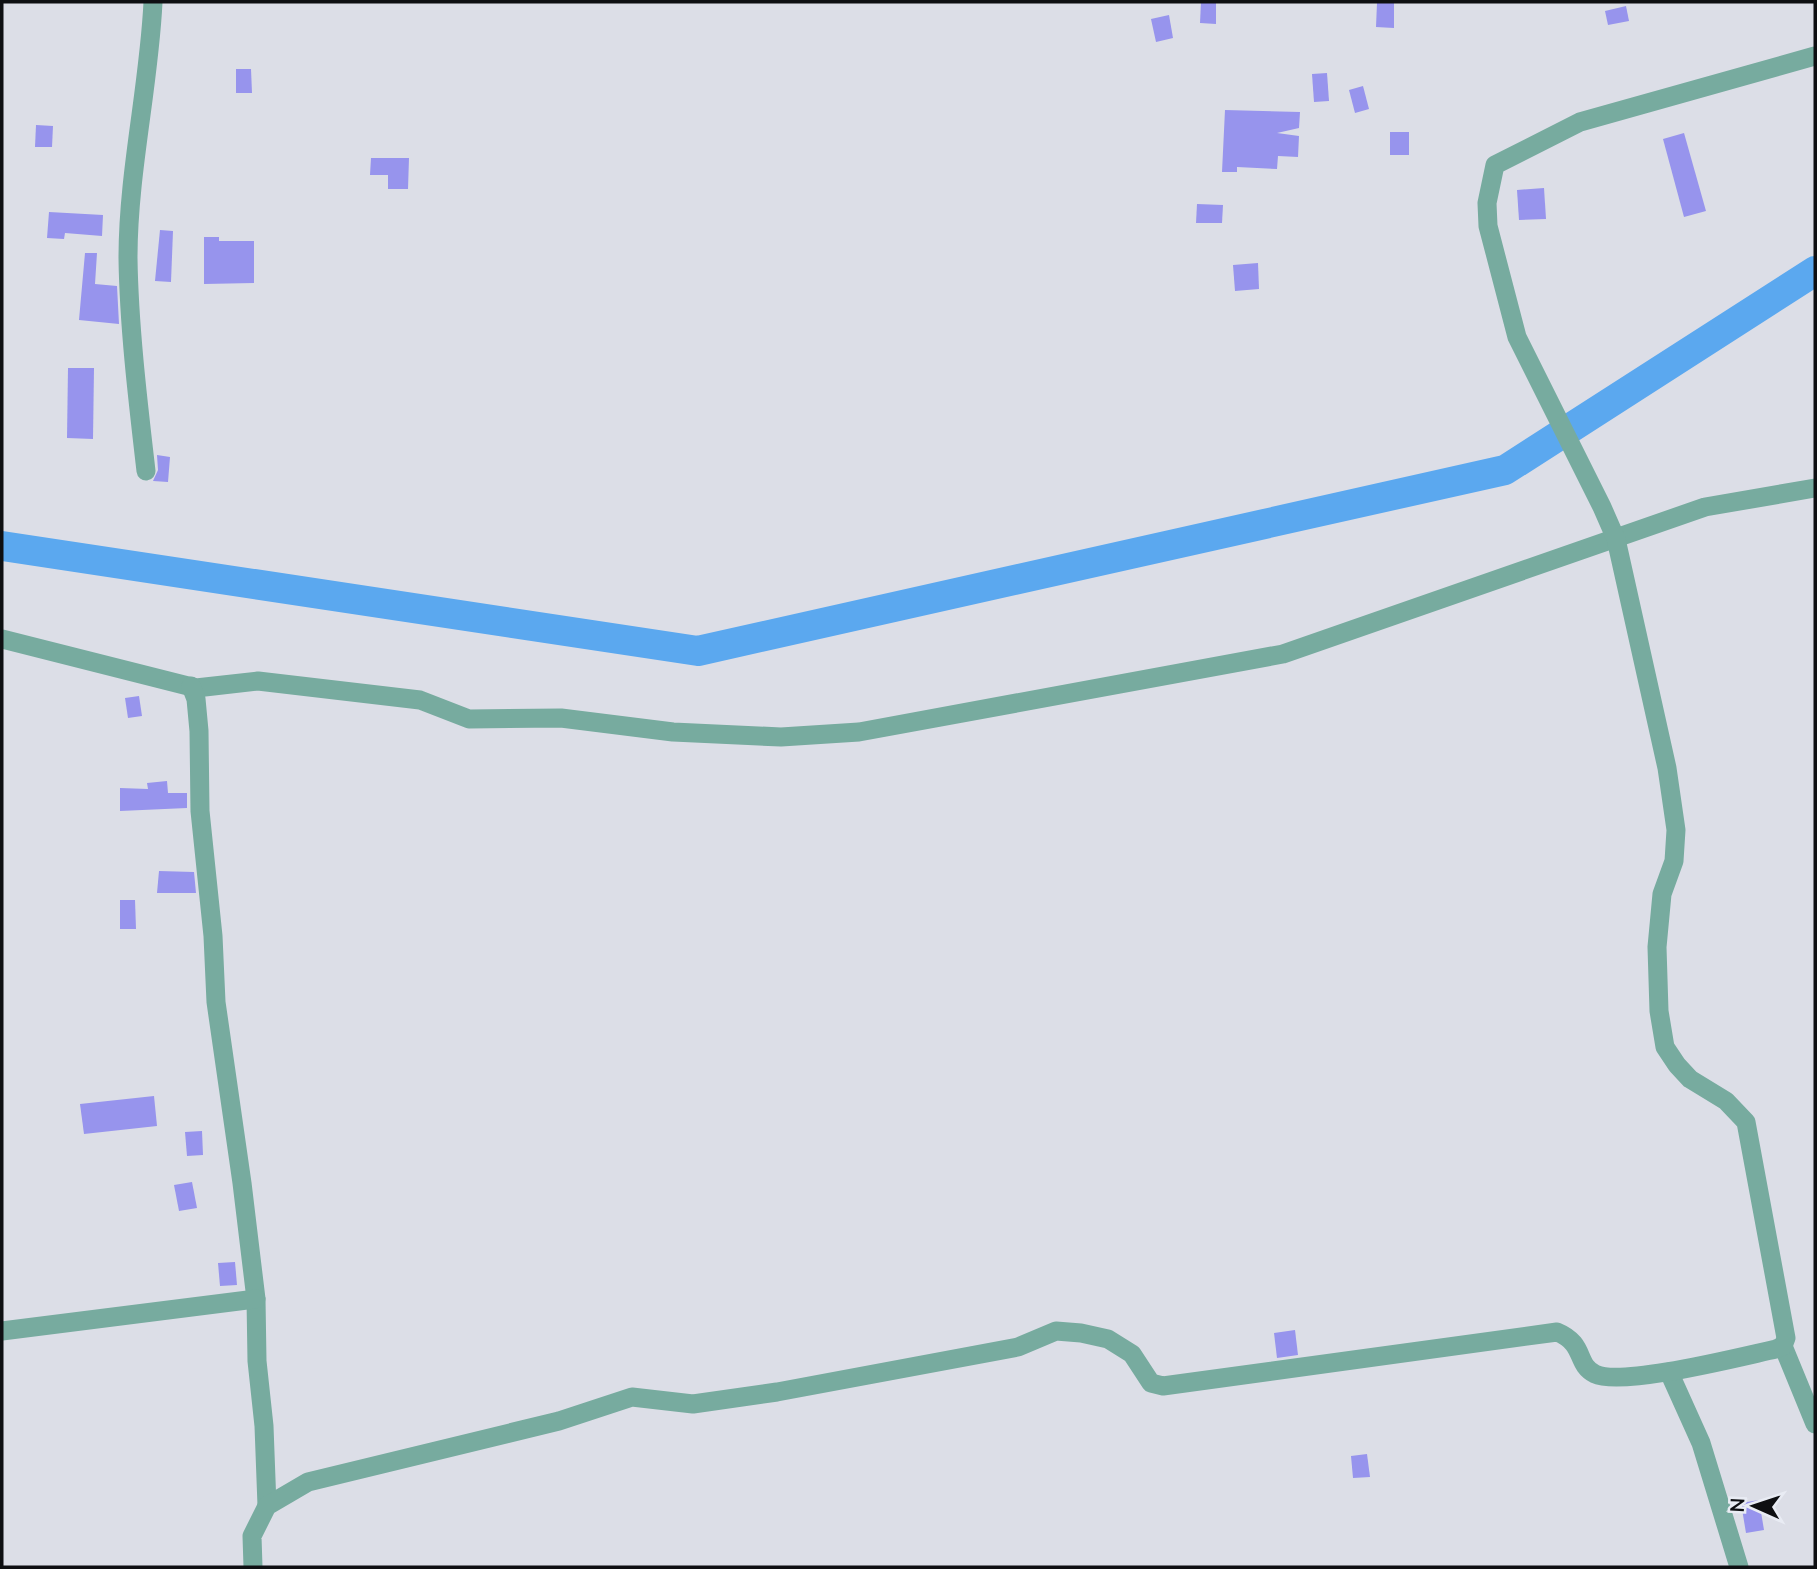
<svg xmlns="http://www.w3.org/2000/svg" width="1817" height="1569" font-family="Lato,sans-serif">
<rect width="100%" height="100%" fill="#dcdee7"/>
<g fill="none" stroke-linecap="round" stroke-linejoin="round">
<path stroke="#5ba8ef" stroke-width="30" d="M2 546 698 651 1505 470 1815 271"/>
</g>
<g fill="#9794ed">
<path d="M1201 2H1216V24L1200 23Z"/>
<path d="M1377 3H1394V28L1376 27Z"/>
<path d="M1626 6 1629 21 1608 25 1605 11Z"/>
<path d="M1169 15 1173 38 1156 42 1151 19Z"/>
<path d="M236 69H251L252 93H236Z"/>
<path d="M1327 73 1329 101 1314 102 1312 74Z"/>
<path d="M1363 86 1369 109 1355 113 1349 90Z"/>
<path d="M1225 110 1300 112 1299 128 1277 133 1299 136 1298 157 1278 156 1277 169 1237 167V172H1222Z"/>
<path d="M36 125 53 126 52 147H35Z"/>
<rect x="1390" y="132" width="19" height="23"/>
<path d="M1684 133 1706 211 1684 217 1663 139Z"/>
<path d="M371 158H409L408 189H388V175H370Z"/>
<path d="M1544 188 1546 219 1519 220 1517 190Z"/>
<path d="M1197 204 1223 205 1222 223H1196Z"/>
<path d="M49 212 103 215 102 236 65 233 64 239 47 238Z"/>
<path d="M160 230 173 231 171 282 155 281Z"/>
<path d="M204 237H219V241H254V283L204 284Z"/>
<path d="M85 253H97L95 284 117 286 119 324 79 320Z"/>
<path d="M1258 263 1259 289 1235 291 1233 265Z"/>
<path d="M68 368H94L93 439 67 438Z"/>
<path d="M157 455 170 457 168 482 153 481 158 470Z"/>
<path d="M139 696 142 716 128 718 125 698Z"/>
<path d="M167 781 168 793H187V808L120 811V788L148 789 147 783Z"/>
<path d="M159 871 194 872 196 893H157Z"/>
<path d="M120 900H135L136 929H120Z"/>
<path d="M154 1096 157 1126 84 1134 80 1104Z"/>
<path d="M202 1131 203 1155 187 1156 185 1132Z"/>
<path d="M192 1182 197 1208 179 1211 174 1185Z"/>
<path d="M235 1262 237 1285 220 1286 218 1263Z"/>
<path d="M1295 1330 1298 1355 1277 1358 1274 1333Z"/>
<path d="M1367 1454 1370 1477 1353 1478 1351 1456Z"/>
<path d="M1759 1500 1764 1530 1746 1533 1741 1503Z"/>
</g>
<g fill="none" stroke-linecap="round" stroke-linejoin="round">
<g stroke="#77ab9f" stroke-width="19">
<path d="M146 471C138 402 129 327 128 258 128 172 149 87 153 2"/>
<path d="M2 639 196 688 258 681 420 700 469 719 561 718 673 732 781 737 859 732 1283 654 1705 507 1815 488"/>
<path d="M191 686 196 699 199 731 200 811 213 936 216 1002 242 1183 256 1299 257 1361 264 1426 267 1506"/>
<path d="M2 1331 256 1299"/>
<path d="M1783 1346 1815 1424"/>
<path d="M1669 1372 1701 1443 1739 1567"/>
<path d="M253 1567 252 1536 267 1506 308 1482 559 1421 632 1397 693 1404 777 1392 1018 1347 1056 1331 1081 1333 1108 1339 1132 1354 1151 1383 1163 1386 1557 1332C1586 1344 1575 1364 1595 1374 1622 1387 1743 1356 1776 1349L1783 1346 1786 1338 1746 1122 1726 1101 1690 1079 1677 1065 1665 1047 1659 1011 1657 947 1662 894 1674 861 1676 830 1667 768 1616 539 1602 507 1517 337 1488 226 1487 203 1495 165 1580 122 1815 56"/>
</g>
</g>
<rect width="1817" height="1569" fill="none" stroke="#0e0f12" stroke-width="7"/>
<g transform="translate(1754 1506) rotate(273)" stroke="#e9ecf4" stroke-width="5" paint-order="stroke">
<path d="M0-5L12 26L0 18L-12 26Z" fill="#0e0f12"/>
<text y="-10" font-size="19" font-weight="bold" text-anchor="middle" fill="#0e0f12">N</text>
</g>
</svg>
